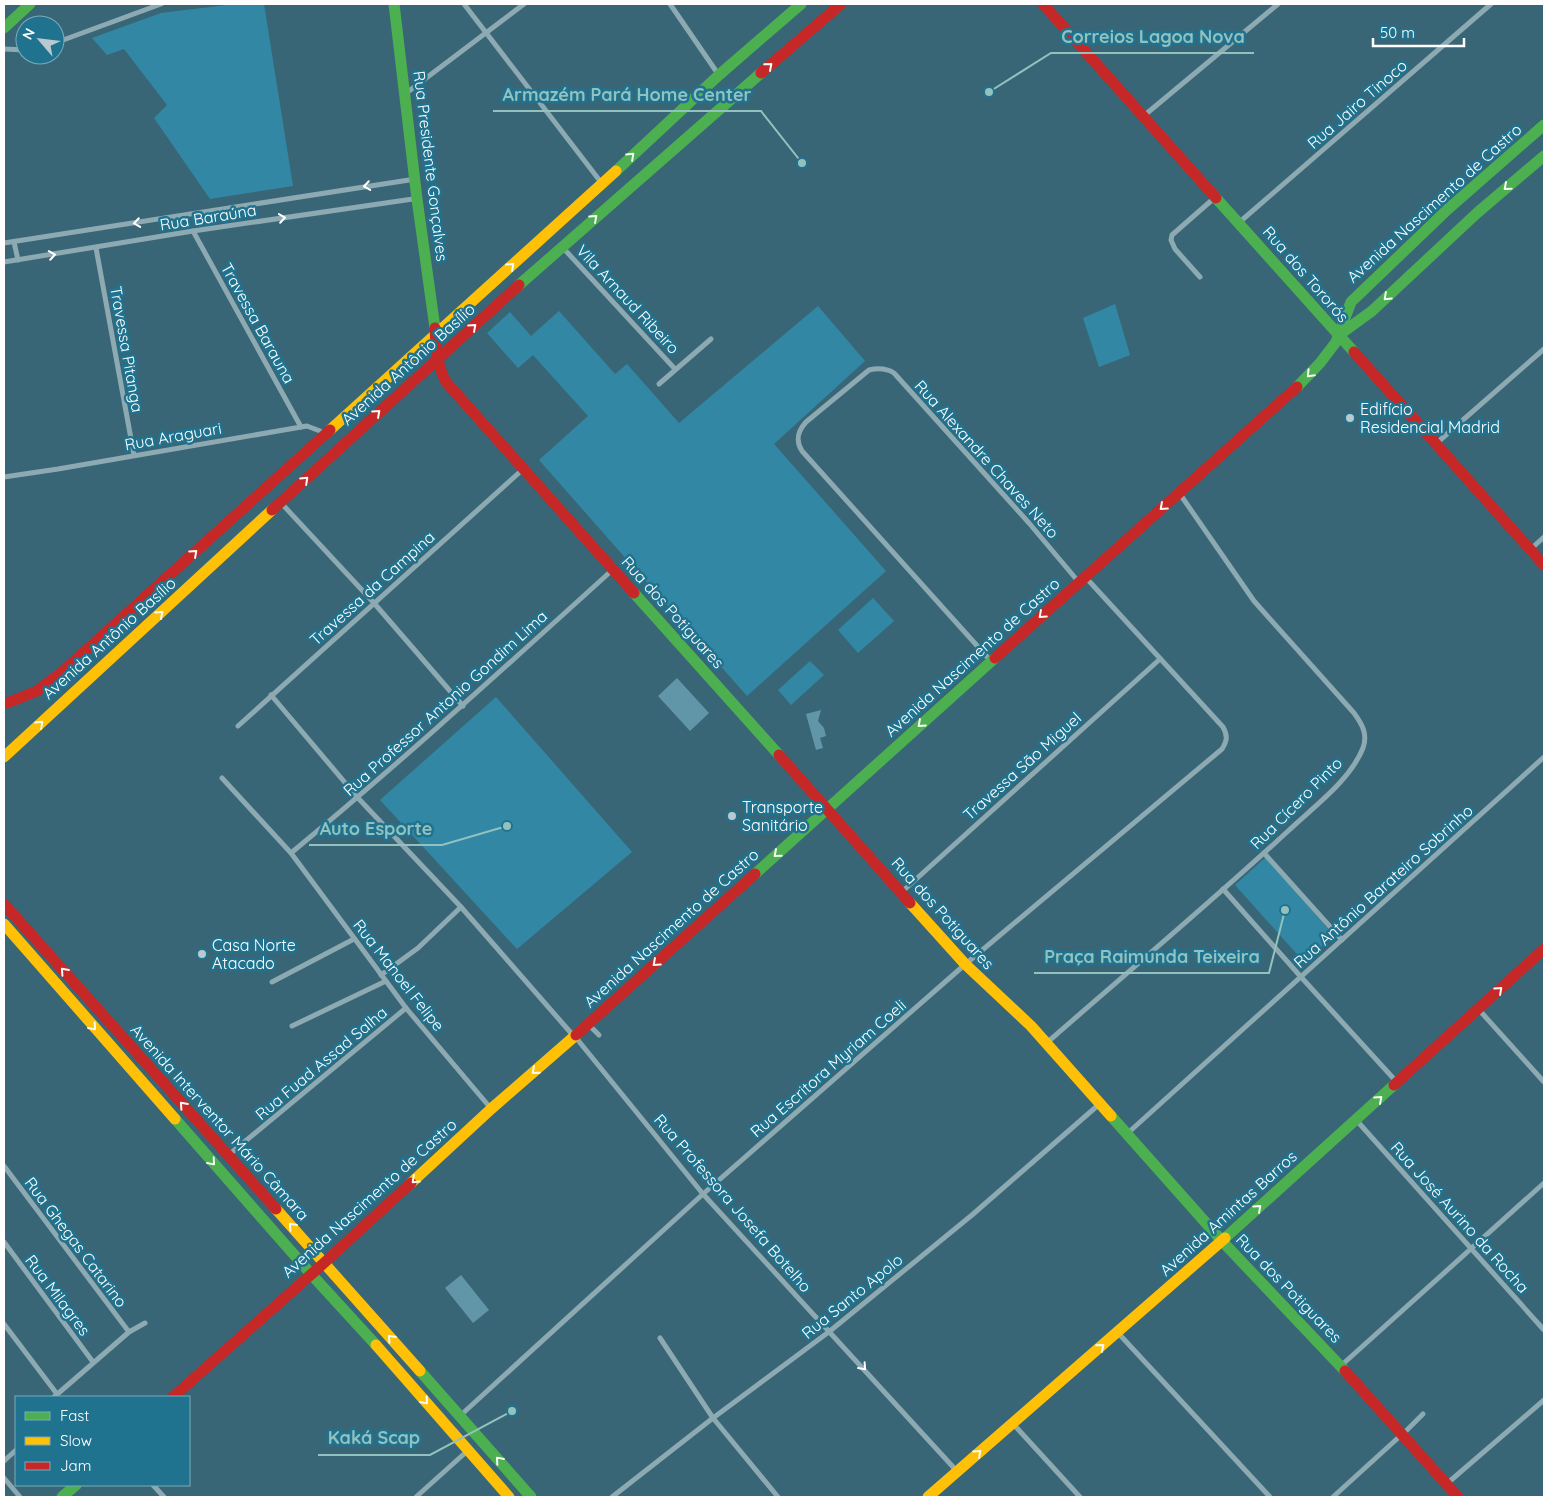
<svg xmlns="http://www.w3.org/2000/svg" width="1548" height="1501" font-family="Quicksand,sans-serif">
<rect width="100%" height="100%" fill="#396676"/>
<g fill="#3288a4">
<path d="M235 4H264L293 186 210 199 154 118 167 105 124 49 107 55 92 38 161 13Z"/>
<path d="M1115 304 1130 355 1099 367 1083 318Z"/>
<path d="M818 306 865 361 774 444 886 571 747 696 539 460 588 416 533 355 518 368 487 333 510 312 531 336 559 311 615 374 627 364 679 423Z"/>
<path d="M873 598 894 621 858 653 838 630Z"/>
<path d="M810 661 824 675 791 705 778 690Z"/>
<path d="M496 697 632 852 517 949 380 800Z"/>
<path d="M1266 857 1334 936 1304 962 1235 885Z"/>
</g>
<g fill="#6196a9">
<path d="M677 678 709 713 690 731 658 696Z"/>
<path d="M821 710 818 721 824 728 826 736 820 738 823 748 816 750 806 714Z"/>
<path d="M461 1275 489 1310 473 1323 445 1288Z"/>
</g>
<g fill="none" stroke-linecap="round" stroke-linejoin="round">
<g stroke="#8daab2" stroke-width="5">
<path d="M464 4 600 181"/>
<path d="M670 4 716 71"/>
<path d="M55 43 161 4"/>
<path d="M4 49 25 50"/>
<path d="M409 91 524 4"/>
<path d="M1146 114 1278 4"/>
<path d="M1242 220 1491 4"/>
<path d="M193 231 301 427"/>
<path d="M14 242 18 260"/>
<path d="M4 243 409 180"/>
<path d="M96 248 134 455"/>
<path d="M565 250 675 369"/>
<path d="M4 262 193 231 413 199"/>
<path d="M1200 277 1175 249 1171 240 1172 235 1212 200"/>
<path d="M659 384 711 339"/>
<path d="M1439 441 1544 349"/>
<path d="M4 477 58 469 301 427 307 426 320 431"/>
<path d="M283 505 374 603 463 706"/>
<path d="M1533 547 1544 537"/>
<path d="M989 659 802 451C795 440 798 431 806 422L869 370C878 368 886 368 894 373L1029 523 1077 580"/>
<path d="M271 695 358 798 461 907 571 1033"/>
<path d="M238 726 521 471"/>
<path d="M222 778 291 853 406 1008 488 1105"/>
<path d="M291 853C400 763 504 668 609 573"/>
<path d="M1264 853 1342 940"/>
<path d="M1223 889 1301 977 1394 1079"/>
<path d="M904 890 1160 659"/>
<path d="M968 962 1222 749C1227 741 1228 736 1223 727L1089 581"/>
<path d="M381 975 418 948 461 907"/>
<path d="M272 982 354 939"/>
<path d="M1481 1012 1544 1082"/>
<path d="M292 1026 386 981"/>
<path d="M592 1028 599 1035"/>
<path d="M577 1039 703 1194 954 1468"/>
<path d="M1050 1040C1129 971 1210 903 1287 832 1312 808 1350 781 1363 748 1368 734 1362 724 1354 713L1254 601 1182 497"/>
<path d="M1358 1122 1544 1330"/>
<path d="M1129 1132 1544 757"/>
<path d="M231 1153 406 1008"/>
<path d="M4 1166 129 1332"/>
<path d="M4 1242 93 1362"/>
<path d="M4 1324 57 1394"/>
<path d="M1120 1335 1270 1497"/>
<path d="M660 1338 713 1418 778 1497"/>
<path d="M1344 1363 1544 1183"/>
<path d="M54 1397 129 1332 145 1323"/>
<path d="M462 1414 703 1194 961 968"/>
<path d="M1016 1427 1080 1497"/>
<path d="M1405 1432 1423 1414"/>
<path d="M4 1461 16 1450"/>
<path d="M4 1478 20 1497"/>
<path d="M1450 1481 1544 1400"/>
<path d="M153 1485 164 1497"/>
<path d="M416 1497 465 1453"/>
<path d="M612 1497 713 1418 830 1331 972 1215 1096 1107"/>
<path d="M1333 1497 1399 1437"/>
</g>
<g stroke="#4caf50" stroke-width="11">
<path d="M394 4 417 199 435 328"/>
<path d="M4 28 30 4"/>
<path d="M616 171 719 75 801 4"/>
<path d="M1216 198 1354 352"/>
<path d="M519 285 761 73"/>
<path d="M1339 335 1372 311 1477 213 1544 156"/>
<path d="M1297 387 1320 363 1336 342 1351 302 1448 209 1544 125"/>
<path d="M634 593 779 755"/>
<path d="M755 874 995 658"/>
<path d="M1111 1116 1222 1241 1345 1371"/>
<path d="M175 1119 311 1274 376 1345"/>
<path d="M1225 1238 1394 1085"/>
<path d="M420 1371 531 1497"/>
<path d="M62 1497 76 1485"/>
</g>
<g stroke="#ffc107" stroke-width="11">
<path d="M330 430 616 171"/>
<path d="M4 757 272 510"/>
<path d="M910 903 965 964 1031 1026 1111 1116"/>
<path d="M4 924 175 1119"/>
<path d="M411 1183 491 1109 576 1035"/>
<path d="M276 1209 420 1371"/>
<path d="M376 1345 509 1497"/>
<path d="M928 1497 1225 1238"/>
</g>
<g stroke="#c62828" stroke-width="11">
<path d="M1043 4 1216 198"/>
<path d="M761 73 841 4"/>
<path d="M435 328C436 348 437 365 446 382L634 593"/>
<path d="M1354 352 1544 565"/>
<path d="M272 510 519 285"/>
<path d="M995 658 1297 387"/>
<path d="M7 703 37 691 61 673 330 430"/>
<path d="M779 755 910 903"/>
<path d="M4 904 276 1209"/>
<path d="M576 1035 755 874"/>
<path d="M1394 1085 1544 949"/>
<path d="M1345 1371 1458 1497"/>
<path d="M173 1397 324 1263 411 1183"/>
</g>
</g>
<defs><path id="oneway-chevron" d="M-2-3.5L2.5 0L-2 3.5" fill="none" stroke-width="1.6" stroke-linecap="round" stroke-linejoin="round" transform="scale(1.25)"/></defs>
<g stroke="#f6fbf6">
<use href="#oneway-chevron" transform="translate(769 66) rotate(-41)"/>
<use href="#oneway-chevron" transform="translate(631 156) rotate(-43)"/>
<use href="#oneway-chevron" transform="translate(1507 187) rotate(139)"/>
<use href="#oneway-chevron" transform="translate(594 218) rotate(-42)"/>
<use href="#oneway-chevron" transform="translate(511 266) rotate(-42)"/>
<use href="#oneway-chevron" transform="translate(1387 297) rotate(137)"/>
<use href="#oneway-chevron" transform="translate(473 327) rotate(-42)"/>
<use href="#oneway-chevron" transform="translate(1310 374) rotate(134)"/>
<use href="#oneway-chevron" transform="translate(377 413) rotate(-42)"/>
<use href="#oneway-chevron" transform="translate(305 480) rotate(-43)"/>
<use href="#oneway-chevron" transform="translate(1163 507) rotate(138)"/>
<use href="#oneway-chevron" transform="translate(194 553) rotate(-42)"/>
<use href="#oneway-chevron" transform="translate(160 614) rotate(-42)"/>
<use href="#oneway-chevron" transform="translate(1042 615) rotate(138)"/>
<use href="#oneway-chevron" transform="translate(40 724) rotate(-43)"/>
<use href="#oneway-chevron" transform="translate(921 724) rotate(138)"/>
<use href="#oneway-chevron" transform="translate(777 854) rotate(139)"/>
<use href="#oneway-chevron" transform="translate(656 963) rotate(138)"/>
<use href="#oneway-chevron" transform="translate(64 971) rotate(-132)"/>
<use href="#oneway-chevron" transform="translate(1499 990) rotate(-42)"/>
<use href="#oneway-chevron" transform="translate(93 1027) rotate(49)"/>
<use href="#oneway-chevron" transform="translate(535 1071) rotate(139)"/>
<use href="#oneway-chevron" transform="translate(1379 1099) rotate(-42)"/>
<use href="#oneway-chevron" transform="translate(183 1105) rotate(-132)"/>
<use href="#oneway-chevron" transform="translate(212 1162) rotate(49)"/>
<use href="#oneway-chevron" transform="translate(415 1180) rotate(137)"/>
<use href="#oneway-chevron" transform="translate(1258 1208) rotate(-42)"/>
<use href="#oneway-chevron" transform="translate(292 1226) rotate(-132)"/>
<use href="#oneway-chevron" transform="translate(391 1338) rotate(-132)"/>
<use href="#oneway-chevron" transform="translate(1101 1347) rotate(-40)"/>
<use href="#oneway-chevron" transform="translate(425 1401) rotate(49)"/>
<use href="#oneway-chevron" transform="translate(978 1453) rotate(-42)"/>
<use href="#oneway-chevron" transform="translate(499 1460) rotate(-131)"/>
</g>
<g stroke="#fff">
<use href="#oneway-chevron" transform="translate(367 186) rotate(171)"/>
<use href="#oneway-chevron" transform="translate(282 218) rotate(-8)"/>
<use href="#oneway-chevron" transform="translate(137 223) rotate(171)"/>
<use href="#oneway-chevron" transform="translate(52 255) rotate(-9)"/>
<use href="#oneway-chevron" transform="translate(863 1367) rotate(48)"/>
</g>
<g fill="#bac9cf" stroke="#20738f" stroke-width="2">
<circle cx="1350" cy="418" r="5"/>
<circle cx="732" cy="816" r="5"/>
<circle cx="202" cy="954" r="5"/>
</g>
<g text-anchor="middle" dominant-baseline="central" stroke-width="5" stroke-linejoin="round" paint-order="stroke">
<g font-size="16" fill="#fff" stroke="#20738f">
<text transform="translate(1357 104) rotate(-41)">Rua Jairo Tinoco</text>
<text transform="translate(431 166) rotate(83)">Rua Presidente Gonçalves</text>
<text transform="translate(1434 203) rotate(-42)">Avenida Nascimento de Castro</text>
<text transform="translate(208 217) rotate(-9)">Rua Baraúna</text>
<text transform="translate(1306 274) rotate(49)">Rua dos Tororós</text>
<text transform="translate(628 299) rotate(47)">Vila Arnaud Ribeiro</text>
<text transform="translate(258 323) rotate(61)">Travessa Barauna</text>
<text transform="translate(127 349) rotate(80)">Travessa Pitanga</text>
<text transform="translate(408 364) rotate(-42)">Avenida Antônio Basílio</text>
<text transform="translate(173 436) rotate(-10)">Rua Araguari</text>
<text transform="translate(987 459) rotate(48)">Rua Alexandre Chaves Neto</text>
<text transform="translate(372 588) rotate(-42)">Travessa da Campina</text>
<text transform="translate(673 612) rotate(48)">Rua dos Potiguares</text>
<text transform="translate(109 638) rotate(-42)">Avenida Antônio Basílio</text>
<text transform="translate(972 657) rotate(-42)">Avenida Nascimento de Castro</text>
<text transform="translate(445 703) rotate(-42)">Rua Professor Antonio Gondim Lima</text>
<text transform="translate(1022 766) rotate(-42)">Travessa São Miguel</text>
<text transform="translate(1296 803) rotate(-45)">Rua Cícero Pinto</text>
<text transform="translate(1383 886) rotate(-42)">Rua Antônio Barateiro Sobrinho</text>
<text transform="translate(943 913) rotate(48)">Rua dos Potiguares</text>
<text transform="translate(671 928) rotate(-42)">Avenida Nascimento de Castro</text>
<text transform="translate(399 975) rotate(52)">Rua Manoel Felipe</text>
<text transform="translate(321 1063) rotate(-40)">Rua Fuad Assad Salha</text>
<text transform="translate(828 1068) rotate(-41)">Rua Escritora Myriam Coeli</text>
<text transform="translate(220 1122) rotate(48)">Avenida Interventor Mário Câmara</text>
<text transform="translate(369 1198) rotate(-42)">Avenida Nascimento de Castro</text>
<text transform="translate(733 1203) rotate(49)">Rua Professora Josefa Botelho</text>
<text transform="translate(1228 1213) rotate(-42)">Avenida Amintas Barros</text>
<text transform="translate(1460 1217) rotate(48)">Rua José Aurino da Rocha</text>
<text transform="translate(76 1242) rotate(53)">Rua Ghegas Catarino</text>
<text transform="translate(1289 1288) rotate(46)">Rua dos Potiguares</text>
<text transform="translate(58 1295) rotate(53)">Rua Milagres</text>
<text transform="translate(852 1296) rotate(-39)">Rua Santo Apolo</text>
</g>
<g font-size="16" fill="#fff" stroke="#20738f" text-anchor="start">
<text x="1360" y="409">Edifício<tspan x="1360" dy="18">Residencial Madrid</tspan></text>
<text x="742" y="807">Transporte<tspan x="742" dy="18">Sanitário</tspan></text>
<text x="212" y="945">Casa Norte<tspan x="212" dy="18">Atacado</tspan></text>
</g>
</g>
<path fill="none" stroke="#93c1be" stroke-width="2" d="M989 92L1051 53H1254M802 163L761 111H493M507 826L442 845H309M1285 910L1269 973H1034M512 1411L430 1455H318"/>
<g fill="#93c1be" stroke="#20738f" stroke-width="2">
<circle cx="989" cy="92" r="5"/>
<circle cx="802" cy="163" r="5"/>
<circle cx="507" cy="826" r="5"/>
<circle cx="1285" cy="910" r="5"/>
<circle cx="512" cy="1411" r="5"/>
</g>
<g font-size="18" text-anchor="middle" font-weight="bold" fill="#93c1be" stroke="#20738f" stroke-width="5" stroke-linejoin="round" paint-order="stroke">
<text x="1153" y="43">Correios Lagoa Nova</text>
<text x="627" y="101">Armazém Pará Home Center</text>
<text x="376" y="835">Auto Esporte</text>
<text x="1152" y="963">Praça Raimunda Teixeira</text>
<text x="374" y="1444">Kaká Scap</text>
</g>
<rect width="1548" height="1501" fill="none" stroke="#ffffff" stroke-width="10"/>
<rect x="15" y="1396" width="175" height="90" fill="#20738f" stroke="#79abbc"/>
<rect x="25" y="1412" width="25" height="8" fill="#4caf50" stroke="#79abbc"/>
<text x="60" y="1421" font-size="15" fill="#ffffff">Fast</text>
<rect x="25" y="1437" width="25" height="8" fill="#ffc107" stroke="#79abbc"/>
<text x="60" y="1446" font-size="15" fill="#ffffff">Slow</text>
<rect x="25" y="1462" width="25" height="8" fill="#c62828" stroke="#79abbc"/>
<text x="60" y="1471" font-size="15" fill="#ffffff">Jam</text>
<g transform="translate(40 40) rotate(298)"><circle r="24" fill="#20738f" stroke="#79abbc"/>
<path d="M0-4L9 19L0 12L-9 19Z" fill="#bac9cf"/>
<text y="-8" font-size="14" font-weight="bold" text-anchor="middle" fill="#ffffff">N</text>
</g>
<path d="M1373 38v8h91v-8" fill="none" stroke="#ffffff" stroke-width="2.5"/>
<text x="1380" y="38" font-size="15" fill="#ffffff" stroke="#20738f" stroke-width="4" paint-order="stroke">50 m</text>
</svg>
